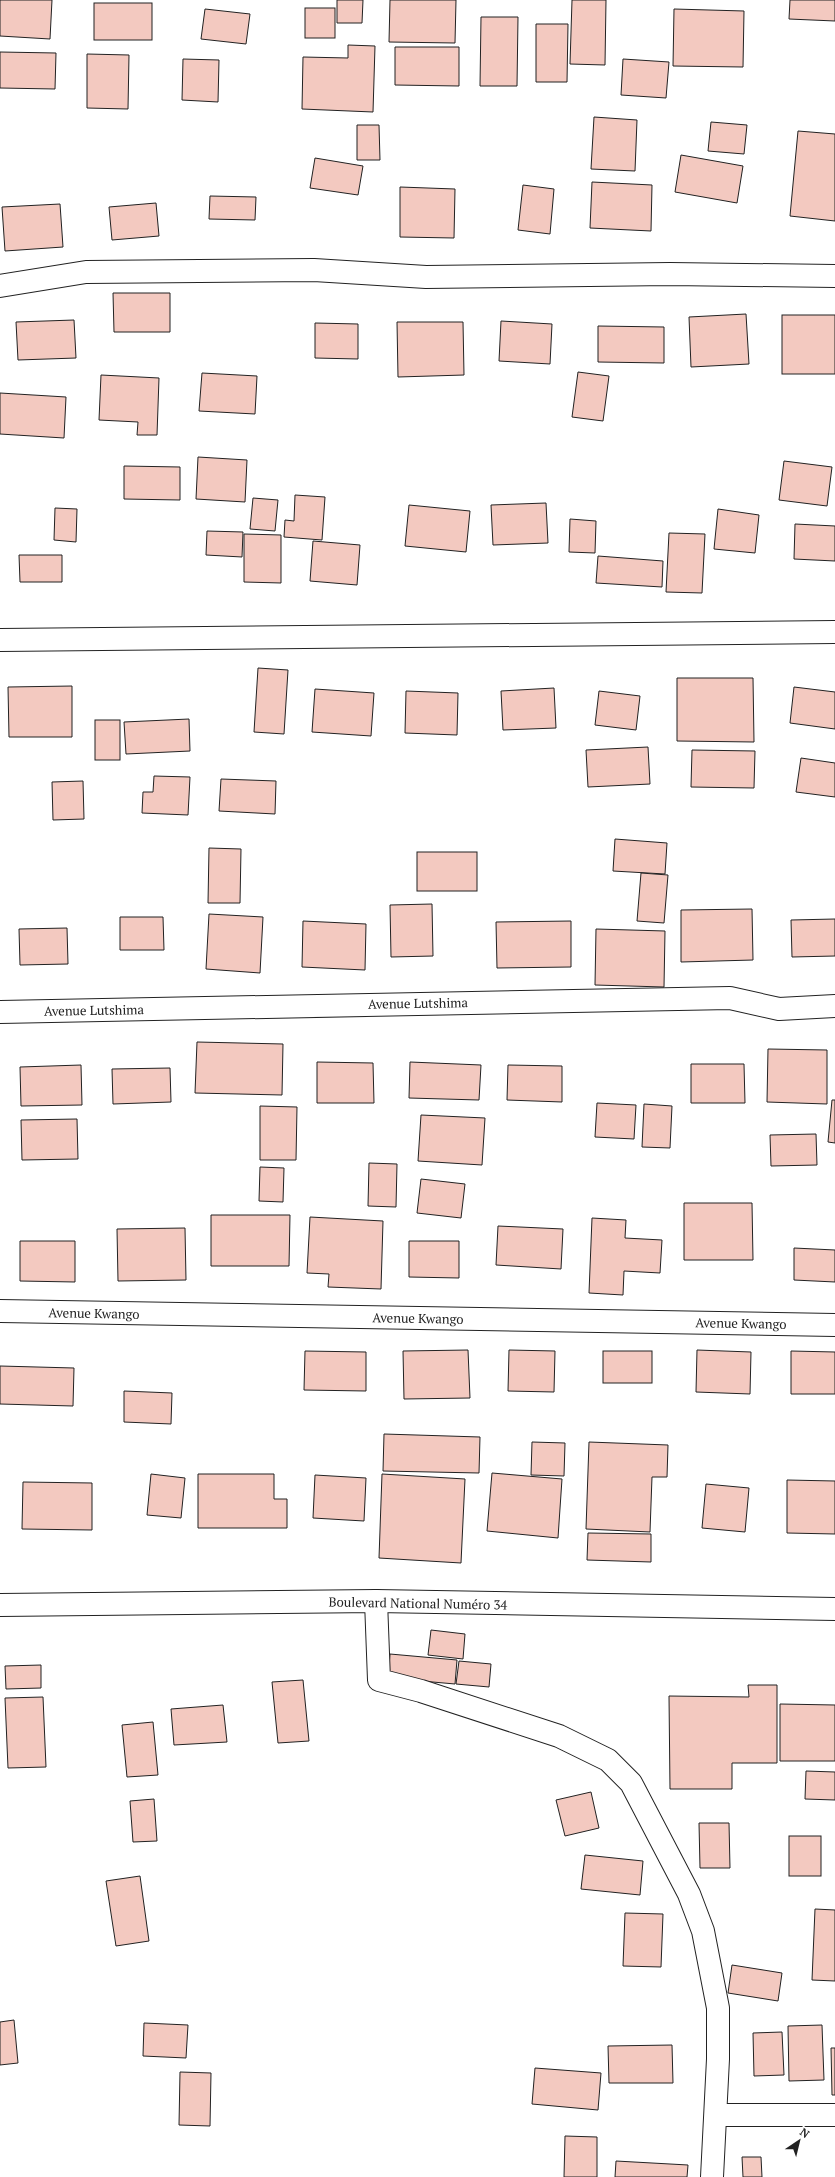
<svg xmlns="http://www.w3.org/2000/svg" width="835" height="2177" font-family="'PT Serif',serif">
<rect width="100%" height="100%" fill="#fff"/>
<g fill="#f3c9c0" stroke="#222">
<path d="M0 0H52L50 39 0 36Z"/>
<path d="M337 0H363L362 23H337Z"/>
<path d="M390 0H456L455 43 389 42Z"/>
<path d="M572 0H606L605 65 570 64Z"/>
<path d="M790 0H835V21L789 19Z"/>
<rect x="94" y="3" width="58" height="37"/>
<rect x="305" y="8" width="30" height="30"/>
<path d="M205 9 250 14 246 44 201 39Z"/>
<path d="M674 9 744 11 743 67 673 66Z"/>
<path d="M481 17H518L517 86H480Z"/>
<path d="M536 24H568L567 82H536Z"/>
<path d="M348 45 375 46 373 112 302 109 303 57 348 58Z"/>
<path d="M395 47H459V86L395 85Z"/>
<path d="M0 52 56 53 55 89 0 88Z"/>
<path d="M87 54 129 55 128 109 87 108Z"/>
<path d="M183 59 219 60 218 102 182 100Z"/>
<path d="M623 59 669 62 666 98 621 95Z"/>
<path d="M594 117 637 120 635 171 591 169Z"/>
<path d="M711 122 747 125 744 154 708 151Z"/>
<path d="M357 125H379L380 160H357Z"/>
<path d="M798 131 835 134V221L790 216Z"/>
<path d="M681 155 743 166 737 203 675 192Z"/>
<path d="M315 158 363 166 358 195 310 188Z"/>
<path d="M592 182 652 185 651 231 590 228Z"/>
<path d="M523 185 554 189 550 234 518 230Z"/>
<path d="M400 187 455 189 454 238 400 237Z"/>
<path d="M210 196 256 197 255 220 209 219Z"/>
<path d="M156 203 159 236 112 240 109 207Z"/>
<path d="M60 204 63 247 5 251 2 207Z"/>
<path d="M113 293H170V332H114Z"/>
<path d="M746 314 749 364 691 367 689 317Z"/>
<rect x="782" y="315" width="53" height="59"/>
<path d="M74 320 76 358 18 360 16 322Z"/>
<path d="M501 321 552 324 550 364 499 361Z"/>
<path d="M397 322H463L464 375 398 377Z"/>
<path d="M315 323 358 324V359L315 358Z"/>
<path d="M598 326 664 327V363L598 362Z"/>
<path d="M578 372 609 376 603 421 572 417Z"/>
<path d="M202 373 257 376 255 414 199 411Z"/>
<path d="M101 375 159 378 157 435H137L138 422 99 420Z"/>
<path d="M0 393 66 397 64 438 0 434Z"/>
<path d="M198 457 247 460 245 502 196 499Z"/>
<path d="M784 461 832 467 827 506 779 500Z"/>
<path d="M124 466 180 467V500L124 499Z"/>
<path d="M295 495 325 497 322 540 284 537 285 520 294 521Z"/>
<path d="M253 498 278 500 275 531 250 529Z"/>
<path d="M546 503 548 543 493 545 491 505Z"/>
<path d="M409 505 470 511 466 552 405 546Z"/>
<path d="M55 508 77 509 76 542 54 540Z"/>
<path d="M718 509 759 515 755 553 714 549Z"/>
<path d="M570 519 596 521 595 553 569 552Z"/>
<path d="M795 524 835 526V561L794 559Z"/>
<path d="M207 531 243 532 242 557 206 555Z"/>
<path d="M669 533 705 534 702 593 666 592Z"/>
<path d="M244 534 281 535V583L244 582Z"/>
<path d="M313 541 360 545 357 585 310 581Z"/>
<path d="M19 555H62V582H20Z"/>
<path d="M598 556 663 561 662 587 596 583Z"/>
<path d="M258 668 288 670 284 734 254 732Z"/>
<path d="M677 678H753L754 742 677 741Z"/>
<path d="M72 686V737H9L8 687Z"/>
<path d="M794 687 835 692V729L790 723Z"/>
<path d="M554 688 556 728 503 730 501 691Z"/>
<path d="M315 689 374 693 371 736 312 732Z"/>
<path d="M406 691 458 693 457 735 405 733Z"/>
<path d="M599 691 640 696 636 730 595 725Z"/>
<path d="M189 719 190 751 126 754 124 722Z"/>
<rect x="95" y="720" width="25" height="40"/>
<path d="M648 747 650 784 588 787 586 750Z"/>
<path d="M692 750 755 751 754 788 691 787Z"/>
<path d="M801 758 835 763V797L796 792Z"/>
<path d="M154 776 190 777 188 815 142 813 143 792H153Z"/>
<path d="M221 779 276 781 275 814 219 811Z"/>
<path d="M83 781 84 819 53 820 52 782Z"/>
<path d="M615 839 667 843 665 874 613 871Z"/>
<path d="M209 848 241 849 240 903H208Z"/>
<rect x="417" y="852" width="60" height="39"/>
<path d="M641 873 668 875 664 923 637 921Z"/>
<path d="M432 904 433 956 391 957 390 905Z"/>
<path d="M752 909 753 960 681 962V910Z"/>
<path d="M209 914 263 917 260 973 206 969Z"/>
<path d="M120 917H163L164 950H120Z"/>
<path d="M835 919V956L792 957 791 920Z"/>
<path d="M303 921 366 924 365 970 302 967Z"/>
<path d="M571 921V967L497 968 496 922Z"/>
<path d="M67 928 68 964 20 965 19 929Z"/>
<path d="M596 929 665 931 664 987 595 985Z"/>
<path d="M197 1042 283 1044 282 1095 195 1093Z"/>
<path d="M768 1049 827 1050V1104L767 1102Z"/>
<path d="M317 1062 373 1063 374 1103H317Z"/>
<path d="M410 1062 481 1065 479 1100 409 1098Z"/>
<path d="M691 1064H744L745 1103H691Z"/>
<path d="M81 1065 82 1105 21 1106 20 1067Z"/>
<path d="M508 1065 562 1066V1102L507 1100Z"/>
<path d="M170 1068 171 1102 113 1104 112 1069Z"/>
<path d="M832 1100H835V1143L828 1142Z"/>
<path d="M597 1103 636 1105 634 1139 595 1137Z"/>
<path d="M644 1104 672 1106 670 1148 642 1147Z"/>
<path d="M260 1106 297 1107 296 1160H260Z"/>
<path d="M421 1115 485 1118 482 1165 418 1161Z"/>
<path d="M77 1119 78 1159 22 1160 21 1120Z"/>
<path d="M816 1134 817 1165 771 1166 770 1135Z"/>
<path d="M369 1163 397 1164 396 1207 368 1206Z"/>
<path d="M260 1167 284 1168 283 1202 259 1201Z"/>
<path d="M421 1179 465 1184 461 1218 417 1213Z"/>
<path d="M684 1203H752L753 1260H684Z"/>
<path d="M211 1215H290L289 1266H211Z"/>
<path d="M310 1217 383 1221 381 1289 328 1287 329 1274 307 1273Z"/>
<path d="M592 1218 626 1220 625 1238 662 1240 660 1273 624 1271 623 1295 589 1293Z"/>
<path d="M498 1226 563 1229 561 1269 496 1265Z"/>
<path d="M185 1228 186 1280 118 1281 117 1229Z"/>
<path d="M20 1241H75V1282L20 1281Z"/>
<path d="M409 1241H459V1278L409 1277Z"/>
<path d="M794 1248 835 1250V1282L794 1280Z"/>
<path d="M468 1350 470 1398 404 1399 403 1351Z"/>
<path d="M509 1350 555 1351 554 1392 508 1391Z"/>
<path d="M697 1350 751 1352 750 1394 696 1392Z"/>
<path d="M305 1351 366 1352V1391L304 1390Z"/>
<rect x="603" y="1351" width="49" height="32"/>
<path d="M791 1351 835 1352V1394H791Z"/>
<path d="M0 1366 74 1368 73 1406 0 1404Z"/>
<path d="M124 1391 172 1393 171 1424 124 1422Z"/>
<path d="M384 1434 480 1437 479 1473 383 1471Z"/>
<path d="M532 1442 565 1443 564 1476 531 1475Z"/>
<path d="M589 1442 668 1445 667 1477H652L650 1532 586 1529Z"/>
<path d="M492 1473 562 1479 558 1538 487 1531Z"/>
<path d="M151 1474 185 1478 181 1518 147 1515Z"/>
<path d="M198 1474H274V1499H287V1528H198Z"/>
<path d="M382 1474 465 1479 461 1563 379 1558Z"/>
<path d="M315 1475 366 1478 364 1521 313 1518Z"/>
<path d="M787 1480 835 1481V1534L787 1533Z"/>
<path d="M23 1482 92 1483V1530L22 1529Z"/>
<path d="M706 1484 749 1488 745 1532 702 1528Z"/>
<path d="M588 1533 651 1534V1562L587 1560Z"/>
<path d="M431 1630 465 1634 463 1659 428 1655Z"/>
<path d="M390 1654 457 1660 455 1684 388 1678Z"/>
<path d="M459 1661 491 1664 489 1687 456 1684Z"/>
<path d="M41 1665V1688L6 1689 5 1666Z"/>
<path d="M303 1680 309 1741 278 1743 272 1682Z"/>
<path d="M748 1685H777V1763H732V1789H670L669 1696 749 1697Z"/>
<path d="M43 1697 46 1767 8 1768 5 1698Z"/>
<path d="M780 1704 835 1705V1761H780Z"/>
<path d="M223 1705 227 1742 174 1745 171 1709Z"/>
<path d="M153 1722 158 1775 127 1777 122 1725Z"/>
<path d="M806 1771 835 1772V1800L805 1799Z"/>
<path d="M591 1792 599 1828 565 1836 556 1800Z"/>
<path d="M154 1799 157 1841 133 1842 130 1801Z"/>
<path d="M699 1823H729L730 1868H700Z"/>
<rect x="789" y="1836" width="32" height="40"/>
<path d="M585 1855 643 1861 640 1895 581 1889Z"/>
<path d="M140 1876 149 1941 116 1946 106 1881Z"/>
<path d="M815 1909 835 1910V1981L812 1980Z"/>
<path d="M625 1913 663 1914 661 1967 623 1966Z"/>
<path d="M732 1965 782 1973 778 2001 728 1993Z"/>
<path d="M14 2020 18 2063 0 2065V2022Z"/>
<path d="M144 2023 188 2025 186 2058 143 2056Z"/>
<path d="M822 2025 824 2080 789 2081 788 2026Z"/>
<path d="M782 2032 784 2075 754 2076 753 2033Z"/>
<path d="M672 2045 673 2083H609L608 2046Z"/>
<path d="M831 2048H835V2095H832Z"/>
<path d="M535 2068 601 2073 598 2110 532 2104Z"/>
<path d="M180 2072 211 2073 210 2126 179 2125Z"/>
<path d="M565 2136 597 2137V2177H564Z"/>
<path d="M742 2157H761L762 2177H743Z"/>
<path d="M616 2161 688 2165 687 2177H615Z"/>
</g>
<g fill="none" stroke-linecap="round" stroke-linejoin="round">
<g stroke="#222" stroke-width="24">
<g id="street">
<path d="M0 286 86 272 314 270 426 277 670 274 835 276"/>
<path d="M0 640 835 632"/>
<path d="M0 1012 730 998 779 1009 835 1006"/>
<path d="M0 1311 835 1325"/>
<path d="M376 1601 379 1680 421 1691 559 1736 608 1760 631 1783 689 1894 703 1931 718 2008V2059L712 2177"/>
<path d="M716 2115H835"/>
</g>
</g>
<g stroke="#222" stroke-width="24">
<path id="secondary" d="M0 1605 376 1601 835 1609"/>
</g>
<use href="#street" stroke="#fff" stroke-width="22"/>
<use href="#secondary" stroke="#fff" stroke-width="22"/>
</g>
<g text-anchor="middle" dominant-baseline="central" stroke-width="3" stroke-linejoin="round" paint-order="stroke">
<g font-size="13" fill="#222" stroke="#fff">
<text transform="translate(418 1003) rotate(-1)">Avenue Lutshima</text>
<text transform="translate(94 1010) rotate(-1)">Avenue Lutshima</text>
<text transform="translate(94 1313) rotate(1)">Avenue Kwango</text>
<text transform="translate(418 1318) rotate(1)">Avenue Kwango</text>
<text transform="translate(741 1323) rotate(1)">Avenue Kwango</text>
<text transform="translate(418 1603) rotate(1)">Boulevard National Numéro 34</text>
</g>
</g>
<g transform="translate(799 2141) rotate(35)" stroke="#ffffff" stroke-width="3" paint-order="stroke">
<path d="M0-3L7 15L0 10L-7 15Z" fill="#222222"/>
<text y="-6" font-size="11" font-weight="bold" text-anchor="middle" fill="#222222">N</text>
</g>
</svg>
